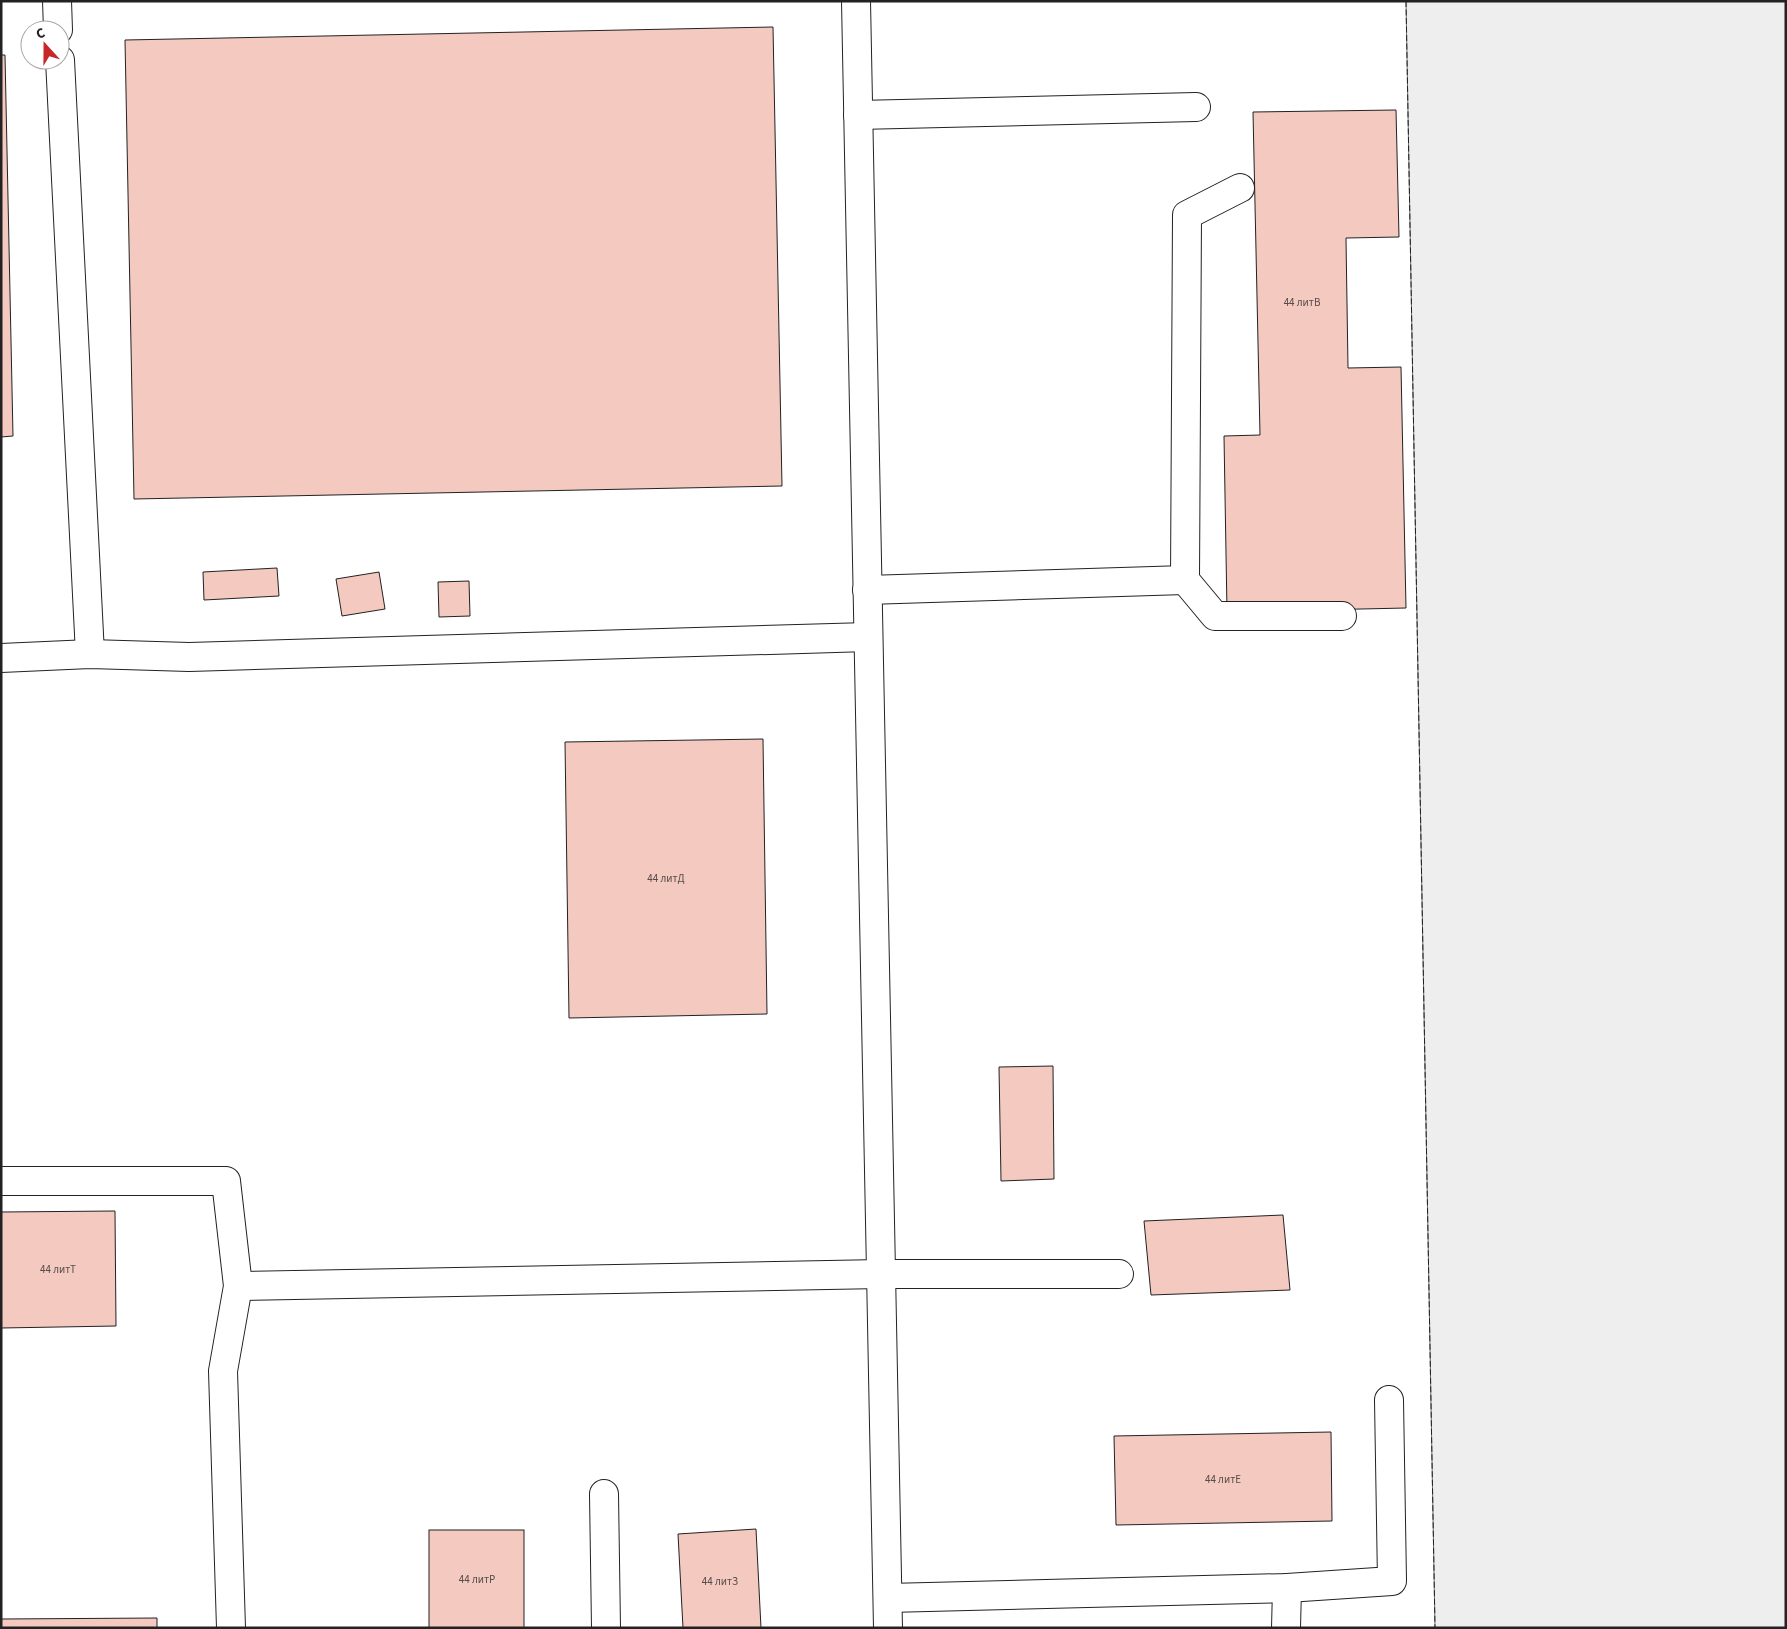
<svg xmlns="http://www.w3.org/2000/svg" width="1787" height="1629" font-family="'Source Sans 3',sans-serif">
<rect width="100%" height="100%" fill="#fff"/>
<path fill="#eee" stroke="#6f6f6f" d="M1406 1H1786V1628H1435Z"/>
<g fill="#f3c9c0" stroke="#222">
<path d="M773 27 782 486 134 499 125 40Z"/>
<path d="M1 55H5L13 436 1 437Z"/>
<path d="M1396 110 1399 237 1346 238 1348 368 1401 367 1406 608 1227 612 1224 436 1260 435 1253 112Z"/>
<path d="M277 568 279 596 204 600 203 572Z"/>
<path d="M379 572 385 609 342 616 336 579Z"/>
<path d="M469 581 470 616 439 617 438 582Z"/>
<path d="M763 739 767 1014 569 1018 565 742Z"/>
<path d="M1053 1066 1054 1179 1001 1181 999 1067Z"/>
<path d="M115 1211 116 1326 1 1328V1212Z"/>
<path d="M1283 1215 1290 1290 1151 1295 1144 1221Z"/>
<path d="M1331 1432 1332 1521 1116 1525 1114 1436Z"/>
<path d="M756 1529 761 1628H683L678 1534Z"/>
<rect x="429" y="1530" width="95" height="98"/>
<path d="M157 1618V1628H1V1619Z"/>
</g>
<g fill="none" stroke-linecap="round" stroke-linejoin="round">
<g stroke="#222" stroke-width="30">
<g id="minor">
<path d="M57 1 58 30"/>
<path d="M856 1 888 1628"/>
<path d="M60 60 90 654"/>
<path d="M858 115 1196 107"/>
<path d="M1185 580 1215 616H1342"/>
<path d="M867 590 1185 580 1187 215 1240 188"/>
<path d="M1 658 90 654 189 657 868 637"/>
<path d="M1 1181H226L238 1286 223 1371 231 1628"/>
<path d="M238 1286 881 1274H1119"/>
<path d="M604 1494 606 1628"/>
<path d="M888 1598 1287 1588 1392 1581 1389 1400"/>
<path d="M1286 1628 1287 1588"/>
</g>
</g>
<use href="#minor" stroke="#fff" stroke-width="28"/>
<path stroke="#222" stroke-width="1" stroke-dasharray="6 2.5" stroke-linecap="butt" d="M1406 1 1435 1628"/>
</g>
<g text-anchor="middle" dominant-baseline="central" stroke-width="4" stroke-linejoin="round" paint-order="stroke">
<g font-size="11" fill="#564c4a">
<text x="1302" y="302">44 литВ</text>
<text x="666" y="878">44 литД</text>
<text x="58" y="1269">44 литТ</text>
<text x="1223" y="1479">44 литЕ</text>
<text x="477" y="1579">44 литР</text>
<text x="720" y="1581">44 литЗ</text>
</g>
</g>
<rect width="1787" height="1629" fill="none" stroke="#222222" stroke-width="5"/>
<g transform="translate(45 45) rotate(339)"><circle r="24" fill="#ffffff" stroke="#a7a7a7"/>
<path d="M0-4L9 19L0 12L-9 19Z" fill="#c62828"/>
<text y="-8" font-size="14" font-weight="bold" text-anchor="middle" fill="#222222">С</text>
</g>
</svg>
